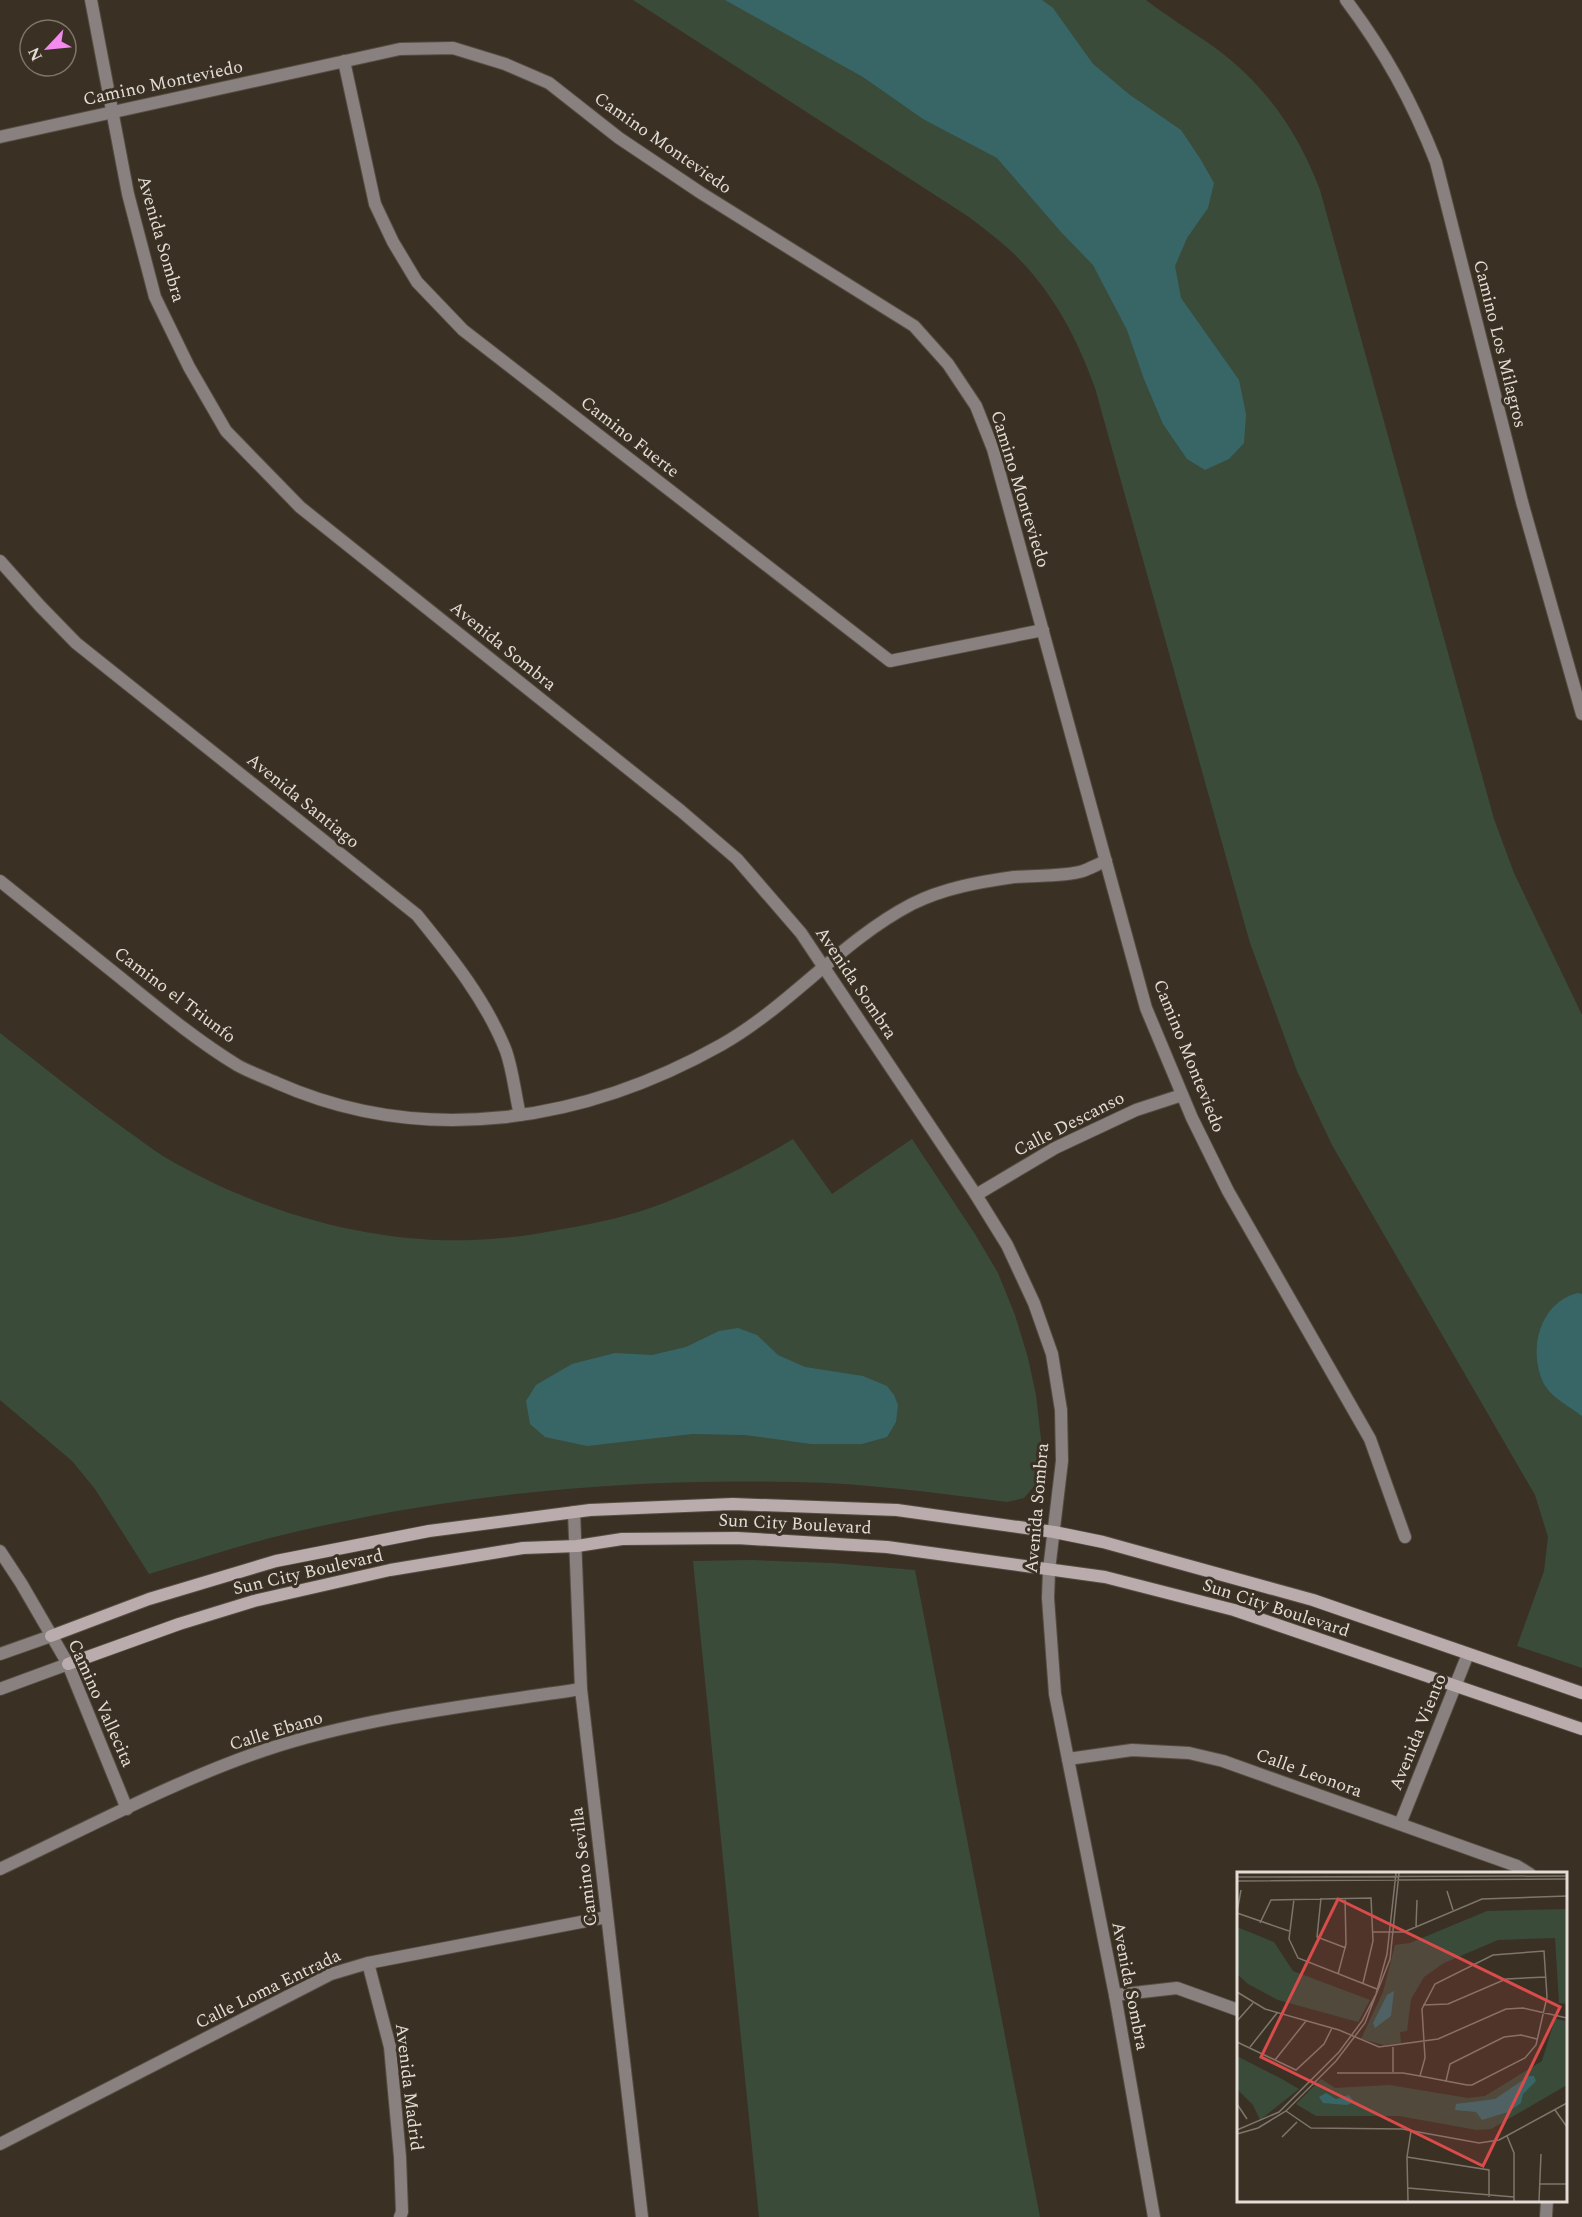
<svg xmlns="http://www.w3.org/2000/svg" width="1582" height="2217" font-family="Spectral,serif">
<rect width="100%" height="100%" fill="#3a3124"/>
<g fill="#3a4b3a">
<path d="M633 0H1146C1168 17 1191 31 1214 47 1265 84 1298 132 1320 190L1494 819 1514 873 1582 1015V1668L1517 1646 1544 1571 1548 1537 1535 1495 1332 1145 1297 1071 1250 943 1095 388C1077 337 1052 290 1012 252 998 239 983 228 969 217Z"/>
<path d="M0 1033C42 1066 83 1099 126 1130 138 1138 150 1148 163 1156 253 1210 367 1244 473 1240 503 1239 533 1235 563 1229 597 1223 631 1216 664 1203 709 1185 752 1164 793 1139L832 1194 912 1139 975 1234 998 1273 1015 1315 1028 1358 1036 1395 1042 1448 1041 1478 1024 1498 1007 1502C936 1493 866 1483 795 1482 619 1478 441 1495 270 1538 229 1549 189 1562 149 1574L95 1489 72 1461 0 1400Z"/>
<path d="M752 1560 832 1563 915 1570 1040 2217H759L693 1561Z"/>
</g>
<g fill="#386667">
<path d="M725 0H1042L1053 8 1093 64 1130 95 1181 130 1201 160 1214 183 1208 208 1187 238 1175 266 1181 298 1239 380 1246 414 1244 443 1229 459 1205 470 1187 459 1163 424 1144 379 1127 330 1093 265 1061 232 997 158 923 119 863 77Z"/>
<path d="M1578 1293 1582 1294V1416C1569 1406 1550 1397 1543 1382 1528 1348 1540 1302 1578 1293Z"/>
<path d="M738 1328 757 1335 778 1355 805 1367 863 1376 887 1386 894 1395 898 1405 896 1422 887 1437 862 1444H811L745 1435 692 1434 587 1446 545 1437 530 1424 526 1401 536 1385 572 1364 615 1353 652 1355 686 1347 719 1331Z"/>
</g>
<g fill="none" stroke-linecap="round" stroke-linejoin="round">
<g stroke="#554d40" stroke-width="14">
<g id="street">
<path d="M91 0 128 194 155 297 189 367 226 431 300 507 681 811 737 859 801 933 976 1195 1007 1245 1034 1303 1052 1354 1061 1410 1062 1461 1049 1570 1048 1598 1055 1694 1115 1995 1154 2217"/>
<path d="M1346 0C1385 52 1412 101 1436 162L1522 502 1582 714"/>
<path d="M344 61 375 204 393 242 417 282 463 330 890 661 1043 630"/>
<path d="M0 137 400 49 453 48 505 64 549 83 619 138 701 193 914 326 948 364 976 406 993 449 1146 1008 1192 1118 1228 1191 1370 1439 1405 1537"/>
<path d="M0 561 40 606 76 643 417 915C451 957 486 1000 506 1051 513 1071 515 1094 520 1115"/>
<path d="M0 881C41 914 81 946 122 979 159 1009 196 1040 237 1065 249 1072 264 1077 277 1083 424 1148 584 1122 721 1045 790 1006 841 941 912 904 944 888 979 882 1014 877 1036 875 1062 877 1083 871 1091 868 1098 864 1106 861"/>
<path d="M976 1195 1055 1148 1136 1110 1182 1095"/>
<path d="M574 1512 581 1689 642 2217"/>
<path d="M0 1551 21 1583 68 1664 127 1809"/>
<path d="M0 1654 51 1636"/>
<path d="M0 1689 68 1664"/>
<path d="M1068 1759 1132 1750 1189 1753 1223 1761 1517 1866 1530 1874"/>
<path d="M1400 1824 1468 1654"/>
<path d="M0 1869C87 1828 174 1781 265 1750 367 1716 476 1705 581 1689"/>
<path d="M368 1963 390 2047 400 2157 402 2212 400 2217"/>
<path d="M1115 1995 1177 1988 1238 2010"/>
<path d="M0 2144 331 1974 368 1963 607 1917"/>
<path d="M1546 2217 1547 2200"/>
</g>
</g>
<g stroke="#554d40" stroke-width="14">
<g id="secondary">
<path d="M51 1636 149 1599 276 1561 429 1531 590 1510 733 1504 897 1510 1054 1532 1103 1542 1313 1600 1582 1693"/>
<path d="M68 1664 179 1624 254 1601 390 1570 523 1548 577 1546 622 1539 737 1538 887 1547 1105 1577 1234 1610 1582 1729"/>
</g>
</g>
<use href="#street" stroke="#898080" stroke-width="12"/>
<use href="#secondary" stroke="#baabac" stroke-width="12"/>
</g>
<g text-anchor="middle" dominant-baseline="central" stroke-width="6" stroke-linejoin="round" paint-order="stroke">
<g font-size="18" fill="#e3ddd5" stroke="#3a3124">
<text transform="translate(163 83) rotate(-12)">Camino Monteviedo</text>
<text transform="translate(663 143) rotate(35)">Camino Monteviedo</text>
<text transform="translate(161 239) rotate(74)">Avenida Sombra</text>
<text transform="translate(1500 344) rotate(76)">Camino Los Milagros</text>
<text transform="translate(630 437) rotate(38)">Camino Fuerte</text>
<text transform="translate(1020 489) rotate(73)">Camino Monteviedo</text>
<text transform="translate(503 646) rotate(39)">Avenida Sombra</text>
<text transform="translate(303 801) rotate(39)">Avenida Santiago</text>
<text transform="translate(856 983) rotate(56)">Avenida Sombra</text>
<text transform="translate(175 995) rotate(37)">Camino el Triunfo</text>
<text transform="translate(1189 1056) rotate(68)">Camino Monteviedo</text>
<text transform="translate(1069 1124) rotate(-27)">Calle Descanso</text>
<text transform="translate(1037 1508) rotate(-85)">Avenida Sombra</text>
<text transform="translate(795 1524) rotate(3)">Sun City Boulevard</text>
<text transform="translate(308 1572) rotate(-13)">Sun City Boulevard</text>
<text transform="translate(1276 1608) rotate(18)">Sun City Boulevard</text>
<text transform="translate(101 1703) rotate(66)">Camino Vallecita</text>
<text transform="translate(276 1731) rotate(-17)">Calle Ebano</text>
<text transform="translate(1418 1732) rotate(-68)">Avenida Viento</text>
<text transform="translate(1309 1773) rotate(20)">Calle Leonora</text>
<text transform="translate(584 1867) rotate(-97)">Camino Sevilla</text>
<text transform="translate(1130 1986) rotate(79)">Avenida Sombra</text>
<text transform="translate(268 1989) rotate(-26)">Calle Loma Entrada</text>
<text transform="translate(409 2087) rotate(83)">Avenida Madrid</text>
</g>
</g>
<g transform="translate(1237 1872)">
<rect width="330" height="330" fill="#3a3124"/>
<path d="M330 37V132L322 131 318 66 261 68 207 91 187 105 174 127 170 159 163 160 164 171 147 173 124 167 146 120 158 73 173 71 250 39ZM0 55 37 70 56 99 133 128 121 150 41 128 11 112 0 102ZM318 147 330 149V213L254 257 240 258 162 244H79L59 232 84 207 98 216 152 213 231 226 248 224 305 189ZM0 184 43 206 62 217 23 248 16 233 0 217Z" fill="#3a4b3a"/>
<path d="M157 119 154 144 138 156 136 151 150 123ZM292 204H297L299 209 286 222 284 231 271 240 245 248 239 240 218 238 219 232 258 227ZM89 221 99 227 112 223 117 230 110 233 86 231 82 225Z" fill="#386667"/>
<path fill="none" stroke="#7e766b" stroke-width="1.5" d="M0 5 330 4M0 9 330 7M210 19 216 38M84 26 80 65 109 76M57 27 52 67 61 86 140 117M0 40 4 18M0 41 52 59M23 51 34 28 134 26 136 69 126 111M179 55 180 28M136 60H167L245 27 330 24M101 102 109 72 108 26M0 120 28 137 102 158 142 175 201 167 269 137 286 136 330 146M186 133 211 132 269 107 309 105M0 149 16 131M0 170 59 198 87 172 95 156M13 175 40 141M38 188 69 149M156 200V175M100 201H166L183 204 209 209 230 213H235L288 186 299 173 310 125 307 79 256 83 198 112 185 137 188 186 183 204M209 209 213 192 267 165 284 163 300 167M0 232 10 247M318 238 330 255M49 239 74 256 165 257 242 271 262 268 330 231M0 258 42 240 102 180 125 149 139 122 150 82 159 1M0 262 21 256 49 239 99 189 128 151 153 87 162 1M270 264 277 281V329M45 265 60 250M170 285 252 298V325M302 312H330M171 316 277 325M171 329 170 285 174 259M302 329 304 282"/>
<path fill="#d94c4b" fill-opacity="0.15" stroke="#d94c4b" stroke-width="3" d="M101 27 323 135 246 294 24 185Z"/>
<rect width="330" height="330" fill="none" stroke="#e3ddd5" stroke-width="3"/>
</g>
<g transform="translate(48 48) rotate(244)"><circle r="28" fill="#3a3124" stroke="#7e766b" stroke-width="1.5"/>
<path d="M0-4.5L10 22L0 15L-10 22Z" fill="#f489f0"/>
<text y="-9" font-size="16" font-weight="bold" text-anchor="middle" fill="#e3ddd5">N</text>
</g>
</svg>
